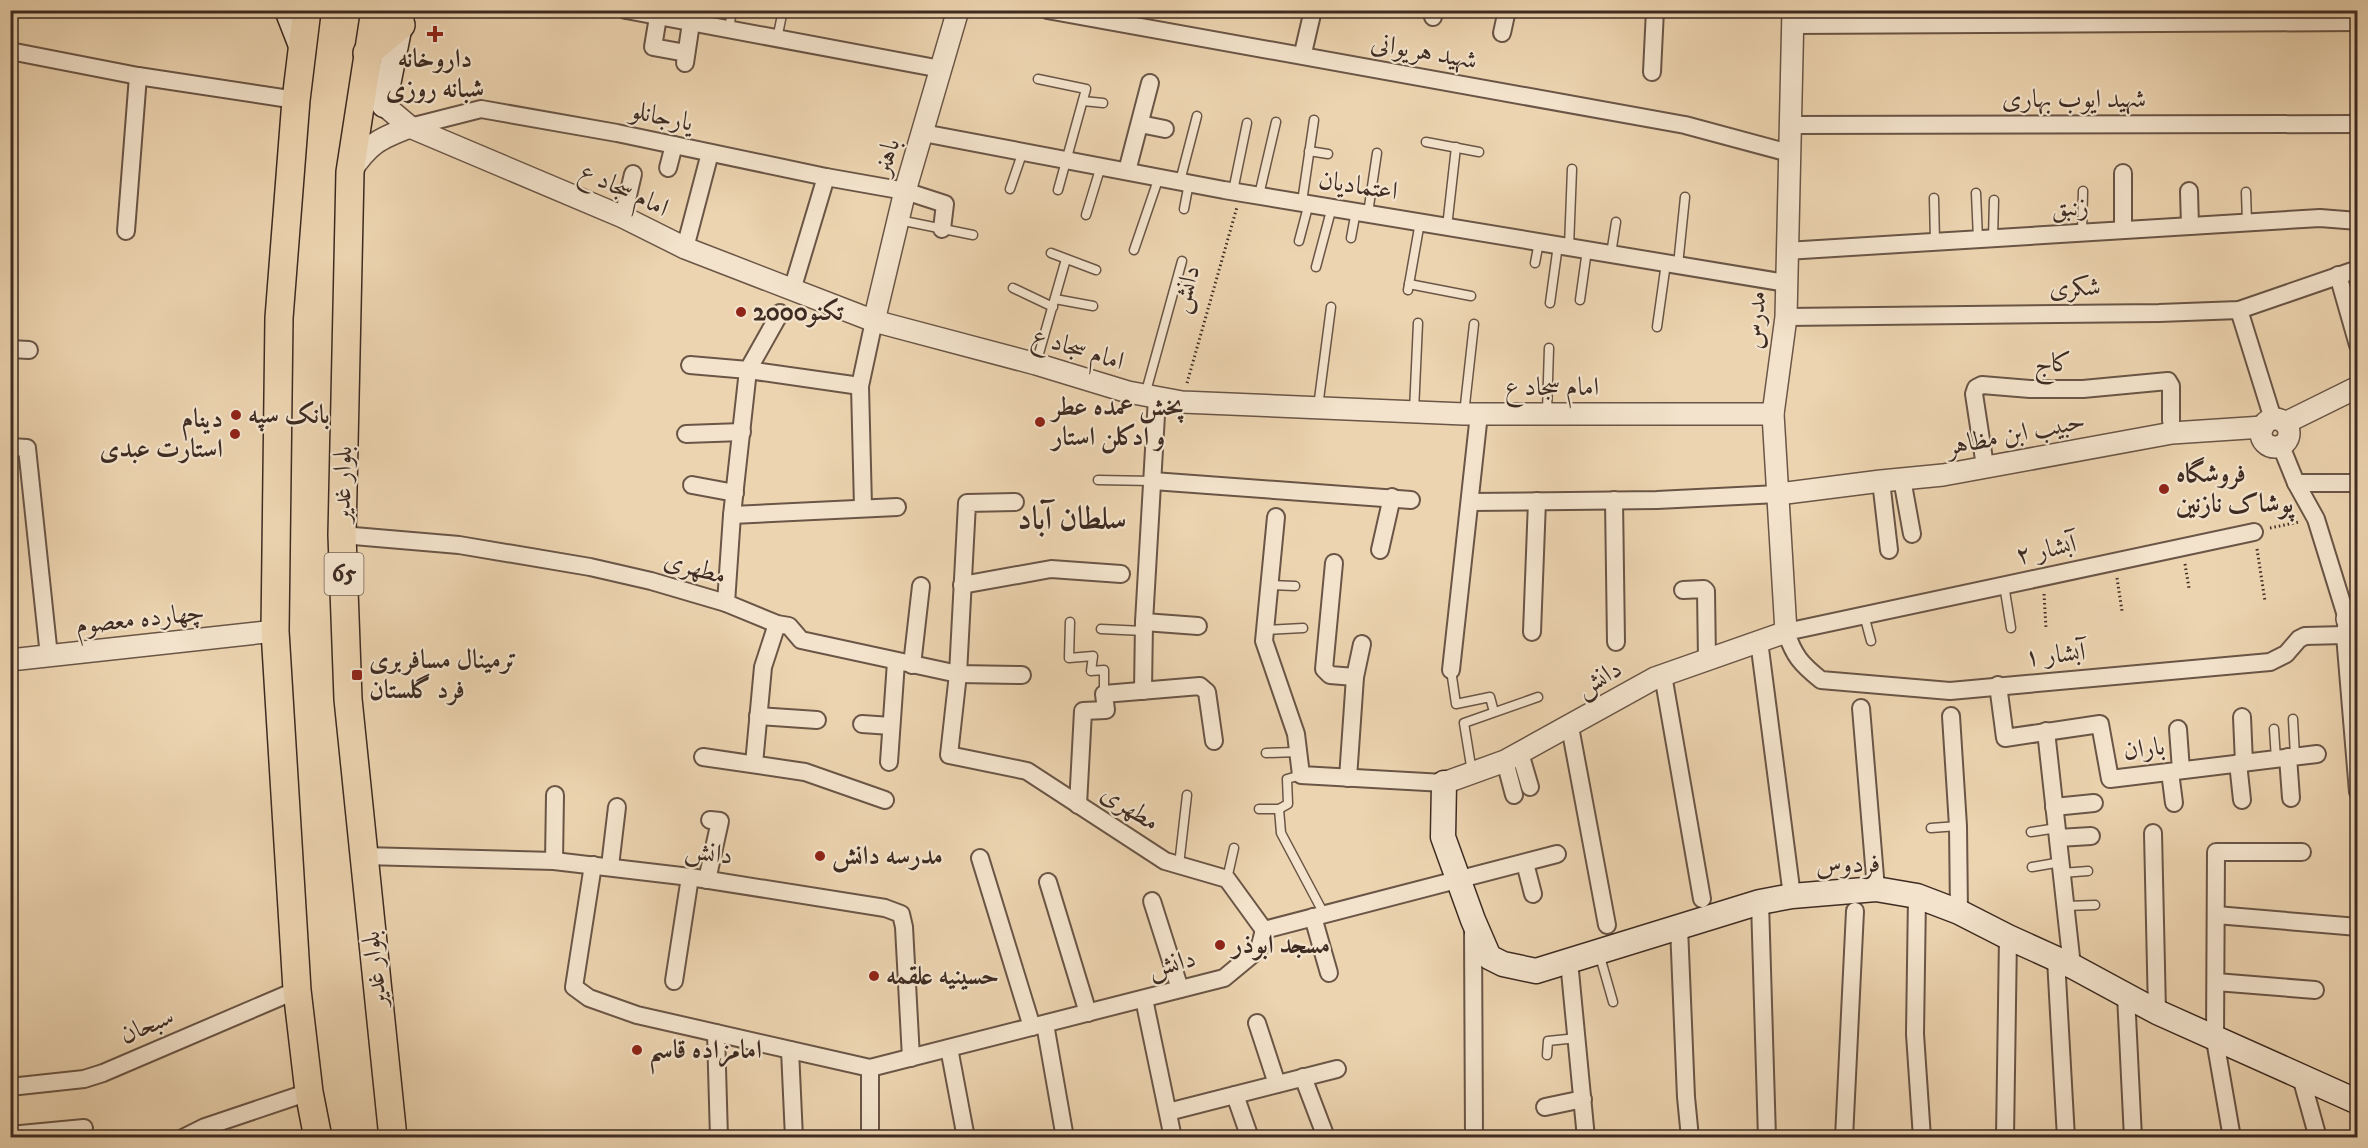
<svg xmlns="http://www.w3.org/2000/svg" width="2368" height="1148" font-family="'IM FELL DW Pica',Amiri,serif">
<rect width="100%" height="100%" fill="#ecd4b0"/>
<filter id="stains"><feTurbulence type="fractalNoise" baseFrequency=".00333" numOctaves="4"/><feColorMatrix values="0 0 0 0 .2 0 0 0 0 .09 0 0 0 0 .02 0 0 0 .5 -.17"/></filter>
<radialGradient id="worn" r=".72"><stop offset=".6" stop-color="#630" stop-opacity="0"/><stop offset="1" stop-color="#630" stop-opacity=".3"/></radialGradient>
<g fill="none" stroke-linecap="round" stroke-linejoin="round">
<g stroke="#6a5546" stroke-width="11">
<g id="service">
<path d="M729 30 732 10"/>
<path d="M777 39 783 10"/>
<path d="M1038 79 1086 89 1058 190"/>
<path d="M1083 101 1103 103"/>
<path d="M1426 142 1479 152"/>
<path d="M1309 151 1328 154"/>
<path d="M1180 181 1197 116"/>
<path d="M1010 189 1023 151"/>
<path d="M1233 191 1247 123"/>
<path d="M2246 192 2247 222"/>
<path d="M1976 193 1978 239"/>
<path d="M1259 195 1276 122"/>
<path d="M1934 198 1935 242"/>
<path d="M1302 202 1314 120"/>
<path d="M1184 209 1189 183"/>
<path d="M1368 213 1377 153"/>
<path d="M1086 215 1101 166"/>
<path d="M899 220 973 235"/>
<path d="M1447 227 1456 147"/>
<path d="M2082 232 2083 191"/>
<path d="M1351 238 1356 211"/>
<path d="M1993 238 1994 200"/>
<path d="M1299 241 1309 203"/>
<path d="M1569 247 1572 169"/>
<path d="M1134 250 1159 177"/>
<path d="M1051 253 1096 270"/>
<path d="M1611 254 1616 222"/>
<path d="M1535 263 1539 242"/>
<path d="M1678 265 1685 197"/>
<path d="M1316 267 1332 207"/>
<path d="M1409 284 1471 296"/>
<path d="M1013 288 1053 307"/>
<path d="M1408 290 1420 222"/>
<path d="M1055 299 1093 306"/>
<path d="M1580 300 1587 250"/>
<path d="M1550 303 1558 245"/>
<path d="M1657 327 1666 263"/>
<path d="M1036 364 1066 259"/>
<path d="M1145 395 1182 261"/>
<path d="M1318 407 1331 307"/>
<path d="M1414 411 1418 323"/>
<path d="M1547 412 1549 348"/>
<path d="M1464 414 1474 324"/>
<path d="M1098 480 1153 481"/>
<path d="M1269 585 1295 586"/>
<path d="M2004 585 2011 628"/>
<path d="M1864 615 1871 641"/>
<path d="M1070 622 1069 658 1093 656 1091 671 1104 670V694"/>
<path d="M1101 629 1144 631"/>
<path d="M1264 630 1303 628"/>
<path d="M1451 670 1456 704 1490 697 1494 712"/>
<path d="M2293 719 2295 756"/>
<path d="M2274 729 2276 759"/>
<path d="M1266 753 1298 752"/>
<path d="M1472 772 1464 723 1538 697"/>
<path d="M1259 809H1279L1288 804 1287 779 1301 775"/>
<path d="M1279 809 1281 833 1324 914"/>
<path d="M1931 828 1958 826"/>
<path d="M2031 832 2057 828"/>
<path d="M1179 865 1187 795"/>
<path d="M2032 867 2061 862"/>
<path d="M2062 873 2088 871"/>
<path d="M1227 879 1234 848"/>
<path d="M2066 906 2095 905"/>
<path d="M1599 953 1613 1002"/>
<path d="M1547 1055 1548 1041 1577 1038"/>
</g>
</g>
<g stroke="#6a5546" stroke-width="20">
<g id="minor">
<path d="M626 10 941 69"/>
<path d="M1047 10 1685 125 1789 153"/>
<path d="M658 17 653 47 686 53"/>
<path d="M1433 17 1434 10"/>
<path d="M1793 25 2358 22"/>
<path d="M1502 33 1507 10"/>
<path d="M10 51 138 76 296 100"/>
<path d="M1303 53 1313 10"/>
<path d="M685 63 691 23"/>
<path d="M1652 72 1655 10"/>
<path d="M1140 124 1165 129"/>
<path d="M1790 125 2358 124"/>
<path d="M410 127 481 109 617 133 826 177 905 191 945 204 942 229"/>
<path d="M923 133 1224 190 1786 283"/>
<path d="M668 168 674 145"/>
<path d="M1127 171 1150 83"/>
<path d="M2189 191 2190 226"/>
<path d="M623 217 633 174"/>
<path d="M2123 230V173"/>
<path d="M126 231 138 76"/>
<path d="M685 248 710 153"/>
<path d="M1786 251 2320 218 2358 221"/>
<path d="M2338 275 2358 345"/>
<path d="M792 290 826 177"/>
<path d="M2239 310 2273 419"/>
<path d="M1786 317 2159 313 2239 310 2358 269"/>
<path d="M10 349 29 350"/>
<path d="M690 365 748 370 860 386"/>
<path d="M686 434 742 432"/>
<path d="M2281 446 2296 483 2316 519 2347 619 2345 635 2358 792"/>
<path d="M10 447 27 448 49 656"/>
<path d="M1985 466 1974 394 1976 388 1982 385 2030 389H2083L2168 381 2171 386V421"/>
<path d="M1902 479 1912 534"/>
<path d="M1153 481 1411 500"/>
<path d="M1881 481 1889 550"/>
<path d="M2296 483H2358"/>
<path d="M692 485 735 493"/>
<path d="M1614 500 1616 642"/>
<path d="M1015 502 967 503 958 674 949 755 1027 771 1165 861 1227 879 1264 930"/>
<path d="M1470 502 1657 500 1778 494"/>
<path d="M863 507 860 386 874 321"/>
<path d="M732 515 897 507"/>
<path d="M1276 517 1264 641 1296 734 1301 775 1444 783"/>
<path d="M2254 532 1786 632C1794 656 1801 664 1821 680L1950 691 2270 662 2286 654 2299 639 2305 636 2345 635"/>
<path d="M342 535 459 545 590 567 651 581 726 603 777 624 789 626 801 640 958 674 1022 675"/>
<path d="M1380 550 1392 497"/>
<path d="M1334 563 1324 669 1330 675 1355 677"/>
<path d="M962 585 1051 569 1121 574"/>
<path d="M1683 590 1704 589 1706 591 1707 660"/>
<path d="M726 603 732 515 748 370 780 313"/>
<path d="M1144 622 1198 626"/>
<path d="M1532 632 1537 501"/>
<path d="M1759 641 1792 896"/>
<path d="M912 665 921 586"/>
<path d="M1451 670 1479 414"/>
<path d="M1663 675 1702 899"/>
<path d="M1998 685 2005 738 2100 724 2110 779 2317 754"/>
<path d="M1143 691 1144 622 1157 398"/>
<path d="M1861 708 1876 889"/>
<path d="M758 716 817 720"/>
<path d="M1951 716 1958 826 1959 912"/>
<path d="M2242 717 2244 763"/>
<path d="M862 724 891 726"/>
<path d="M1570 727 1607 925"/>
<path d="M2178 729 2181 770"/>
<path d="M2046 731 2072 966"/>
<path d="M1520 753 1530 787"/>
<path d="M703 757 805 772 885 800"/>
<path d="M2288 757 2291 798"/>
<path d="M1505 761 1514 795"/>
<path d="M889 762 896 662"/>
<path d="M2238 763 2242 800"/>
<path d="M754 764 763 667 777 624"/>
<path d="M2170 772 2174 803"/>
<path d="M1348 778 1355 677 1362 644"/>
<path d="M1078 805 1083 711 1106 710 1104 694 1200 686 1207 692 1214 741"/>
<path d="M2054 807 2094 803"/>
<path d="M2153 833 2157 1012"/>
<path d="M2058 838 2091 836"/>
<path d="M363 856 554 861 690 877 885 908 901 914 904 927 911 1058"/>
<path d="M980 858 1032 1027"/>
<path d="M554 861 555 795"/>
<path d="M1525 863 1533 894"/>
<path d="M593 865 574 987 589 998 637 1015 870 1068 1224 978 1259 949 1264 930 1557 854"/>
<path d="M610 866 617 807"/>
<path d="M707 880 720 821 710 820"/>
<path d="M1048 882 1088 1013"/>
<path d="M1917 896 1915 1034 1922 1138"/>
<path d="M1152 901 1180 989"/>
<path d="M1760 902 1767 1138"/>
<path d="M2216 915 2358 927"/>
<path d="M1313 917 1329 973"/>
<path d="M1679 927 1686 1097 1690 1138"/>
<path d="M1473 928 1474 1138"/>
<path d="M2056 959 2066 1138"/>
<path d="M1569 961 1586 1138"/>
<path d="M674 981 690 877"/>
<path d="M2216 982 2315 990"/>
<path d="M2126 995 2133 1138"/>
<path d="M1144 999 1173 1138"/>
<path d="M1257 1023 1277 1084"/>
<path d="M1045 1024 1065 1138"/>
<path d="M716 1033 719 1138"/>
<path d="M949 1048 966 1138"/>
<path d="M790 1050 794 1138"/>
<path d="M1303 1077 1324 1132"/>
<path d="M2301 1077 2318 1138"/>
<path d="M10 1087 84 1079 103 1073 297 990"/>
<path d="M1235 1095 1250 1138"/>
<path d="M1545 1107 1583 1099"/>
<path d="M1168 1112 1337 1069"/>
<path d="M10 1135 84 1128"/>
<path d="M183 1138 205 1127 309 1092"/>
<path d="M870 1138V1068"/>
<path d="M1844 1138 1855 911"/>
<path d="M2005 1138 2008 937"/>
<path d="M2232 1138 2215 1040 2216 852H2302"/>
</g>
</g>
<g stroke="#6a5546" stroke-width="24">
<g id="tertiary">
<path d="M376 92 384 105 410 127 623 217 685 248 874 321 1036 364 1128 392 1182 402 1464 414H1773"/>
<path d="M350 172C369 144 378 139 410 127"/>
<path d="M874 321 905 191 958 10"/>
<circle cx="2275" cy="433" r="14"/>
<path d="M2285 423 2358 387"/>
<path d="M1778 494 1881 481 1943 475 2172 433 2263 427"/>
<path d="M2347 619H2358"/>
<path d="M10 660 275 631"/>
<path d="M1444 783 1505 761 1655 678 1786 632 1773 414 1786 317 1793 10"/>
</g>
</g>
<g stroke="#3e2b22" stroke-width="27">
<g id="secondary">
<path d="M287 10 303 51"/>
<path d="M384 105 403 10"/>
<path d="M1444 783 1443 837 1473 920 1489 957 1503 964 1536 971 1760 902 1792 896 1876 889 1917 896 1959 912 2008 937 2072 966 2157 1012 2358 1102"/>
</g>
</g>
<g stroke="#3e2b22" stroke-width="30">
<g id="trunk">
<path d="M307 10 296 100 279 318 275 631 297 990 309 1092 318 1138"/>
<path d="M375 10 350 172 342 535 348 699 393 1138"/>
<path d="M367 53 401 25"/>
</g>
</g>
<g stroke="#3e2b22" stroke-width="3" stroke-dasharray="1.5 3" stroke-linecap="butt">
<path d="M1187 383 1237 207"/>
<path d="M2270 528 2299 522"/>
<path d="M2257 549 2265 601"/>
<path d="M2185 564 2189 588"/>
<path d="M2117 578 2122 611"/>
<path d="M2044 594 2046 628"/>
</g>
<use href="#service" stroke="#f3e3cc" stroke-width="8"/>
<use href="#minor" stroke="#f3e3cc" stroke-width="16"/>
<use href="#tertiary" stroke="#f3e3cc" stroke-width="21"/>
<use href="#secondary" stroke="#f3e3cc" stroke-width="24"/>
<use href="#trunk" stroke="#ecd4b0" stroke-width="27"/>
</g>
<g fill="#8f2418" stroke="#f3e3cc" stroke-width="2">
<path d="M432 25h6v6h6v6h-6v6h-6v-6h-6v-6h6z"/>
<circle cx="741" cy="312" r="6"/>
<circle cx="236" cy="415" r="6"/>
<circle cx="1040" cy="422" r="6"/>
<circle cx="235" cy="434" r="6"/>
<circle cx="2164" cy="489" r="6"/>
<rect x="351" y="669" width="12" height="12" rx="3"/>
<circle cx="820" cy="856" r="6"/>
<circle cx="1220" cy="945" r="6"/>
<circle cx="874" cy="976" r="6"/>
<circle cx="637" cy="1050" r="6"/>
</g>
<g text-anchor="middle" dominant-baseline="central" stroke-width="4.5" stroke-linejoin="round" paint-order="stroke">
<rect fill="#f3e3cc" stroke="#746255" stroke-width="1.5" x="324.5" y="553" width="39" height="42" rx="4.5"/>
<g font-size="24" font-weight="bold" fill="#3e2b22">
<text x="344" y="574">65</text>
</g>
<g font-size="26" fill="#3e2b22" stroke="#f3e3cc">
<text transform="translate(1424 52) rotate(10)">شهید هریوانی</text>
<text x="2074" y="99">شهید ایوب بهاری</text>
<text transform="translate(662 117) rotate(12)">یارجانلو</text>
<text transform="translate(887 157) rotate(-73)">باهنر</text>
<text transform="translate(1358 186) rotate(9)">اعتمادیان</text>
<text transform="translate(624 190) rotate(25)">امام سجاد ع</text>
<text transform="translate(2070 208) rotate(-3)">زنبق</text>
<text transform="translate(2075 288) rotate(-1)">شکری</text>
<text transform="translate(1186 289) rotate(-74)">دانش</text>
<text transform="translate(1756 320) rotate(-86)">مدرس</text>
<text transform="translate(1078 349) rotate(17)">امام سجاد ع</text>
<text x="2053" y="363">کاج</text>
<text x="1552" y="387">امام سجاد ع</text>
<text transform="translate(2016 434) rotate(-11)">حبیب ابن مظاهر</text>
<text transform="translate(343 484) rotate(-89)">بلوار غدیر</text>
<text transform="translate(2046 550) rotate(-12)">آبشار ۲</text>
<text transform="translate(695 568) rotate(16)">مطهری</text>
<text transform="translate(140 619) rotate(-6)">چهارده معصوم</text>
<text transform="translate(2055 655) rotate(-5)">آبشار ۱</text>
<text transform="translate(1599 679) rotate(-30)">دانش</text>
<text transform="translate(2144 749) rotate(-7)">باران</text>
<text transform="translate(1130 808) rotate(33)">مطهری</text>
<text transform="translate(709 853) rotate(9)">دانش</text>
<text transform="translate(1848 865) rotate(-2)">فردوس</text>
<text transform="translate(1172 964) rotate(-14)">دانش</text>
<text transform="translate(375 969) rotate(-96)">بلوار غدیر</text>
<text transform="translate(147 1026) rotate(-23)">سبحان</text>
</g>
<g font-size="26" font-weight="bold" fill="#3e2b22" stroke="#f3e3cc" text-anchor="start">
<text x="435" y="59" text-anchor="middle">داروخانه<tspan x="435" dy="30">شبانه روزی</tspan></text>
<text x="753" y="312">تکنو2000</text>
<text x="1052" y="407">پخش عمده عطر<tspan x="1052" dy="30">و ادکلن استار</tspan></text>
<text x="248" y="415">بانک سپه</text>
<text x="223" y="419" text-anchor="end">دینام<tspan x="223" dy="30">استارت عبدی</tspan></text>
<text x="2176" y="474">فروشگاه<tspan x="2176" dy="30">پوشاک نازنین</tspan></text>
<text x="369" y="660">ترمینال مسافربری<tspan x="369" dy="30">فرد گلستان</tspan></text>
<text x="832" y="856">مدرسه دانش</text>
<text x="1232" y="945">مسجد ابوذر</text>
<text x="886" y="976">حسینیه علقمه</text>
<text x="649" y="1050">امامزاده قاسم</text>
</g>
<g font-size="32" font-weight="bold" fill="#3e2b22" stroke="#f3e3cc">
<text x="1072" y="520">سلطان آباد</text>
</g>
</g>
<rect width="2368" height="1148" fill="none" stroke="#ecd4b0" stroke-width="36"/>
<rect x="12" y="12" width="2344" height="1124" fill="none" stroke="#3e2b22" stroke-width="3"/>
<rect x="18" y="18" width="2332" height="1112" fill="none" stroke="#3e2b22" stroke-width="1.5"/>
<rect width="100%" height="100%" filter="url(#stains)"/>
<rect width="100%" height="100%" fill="url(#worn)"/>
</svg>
